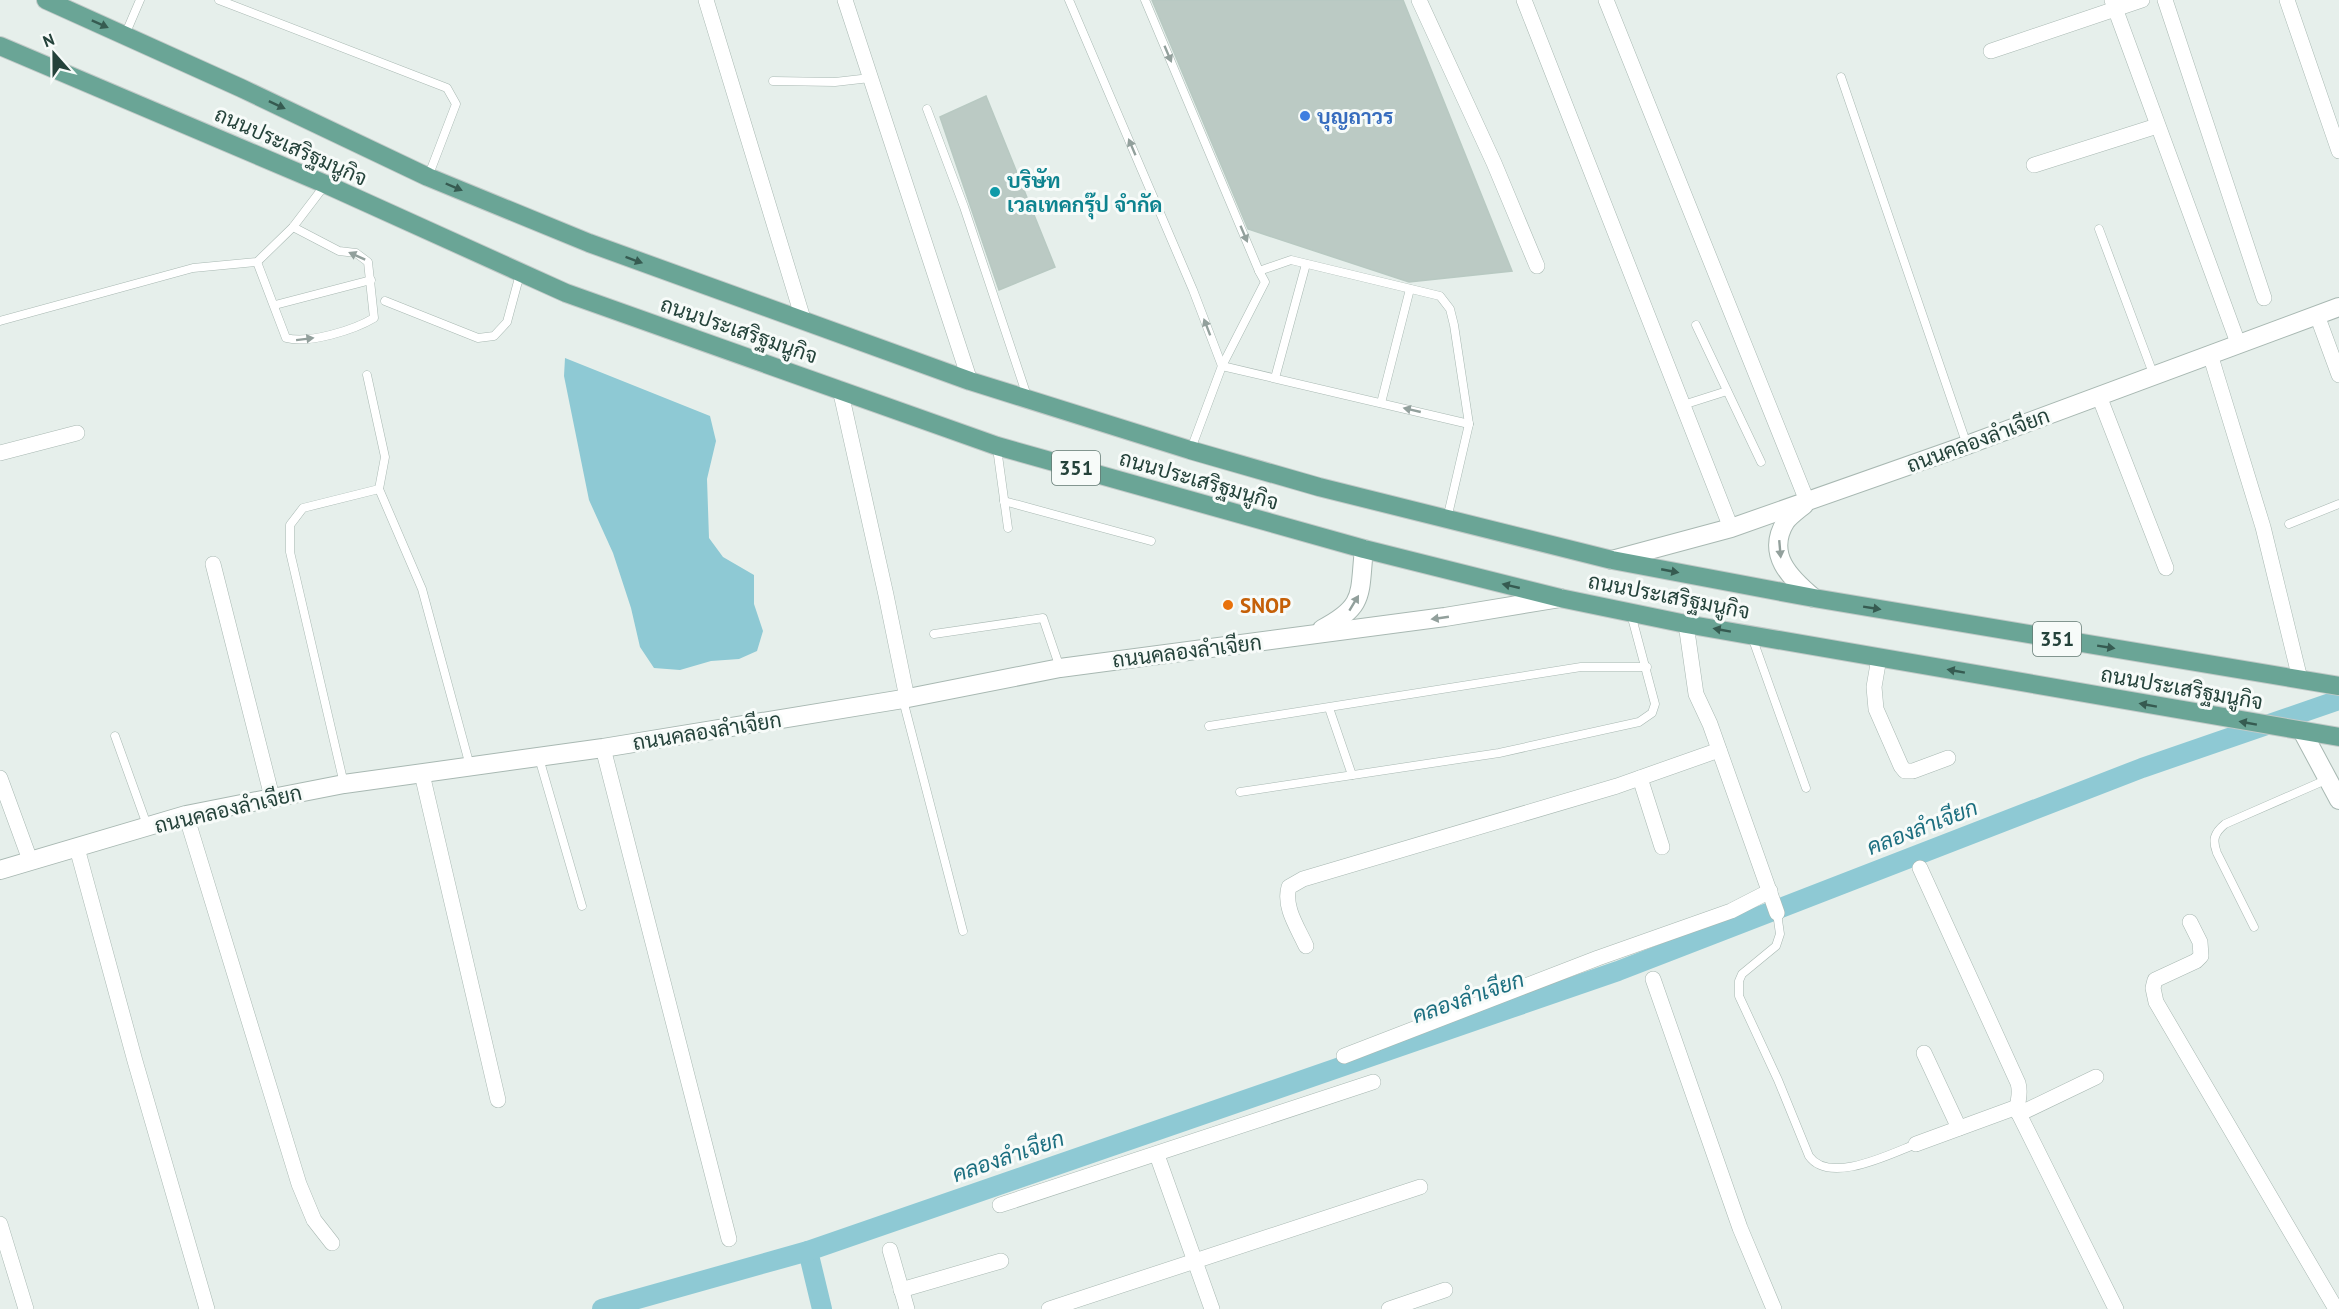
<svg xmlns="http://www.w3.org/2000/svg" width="2339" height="1309" font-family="'PT Sans',Sarabun,sans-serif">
<rect width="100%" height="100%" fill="#e6efeb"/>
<path fill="#8ec9d4" d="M565 358 710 416 716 441 707 479 709 538 723 557 754 575V604L763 631 757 651 739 659 711 661 680 670 654 668 640 647 631 608 613 553 589 500 564 376Z"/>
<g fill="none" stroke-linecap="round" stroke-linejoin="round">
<g stroke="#8ec9d4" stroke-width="20">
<path d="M808 1251 822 1309"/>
<path d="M602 1309 808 1251 1618 971 2142 768 2339 700"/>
</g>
</g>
<g fill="#bbcac4" stroke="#b8c9c2" stroke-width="1.5">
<path d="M1152 0H1403L1512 271 1409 282 1248 229Z"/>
<path d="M986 96 1055 267 999 290 940 117Z"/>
</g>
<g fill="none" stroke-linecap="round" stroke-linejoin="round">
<g stroke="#a8b8b2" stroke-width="9">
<g id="service">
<path d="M219 0 447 88 456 104 428 177"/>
<path d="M1069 0 1193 290 1222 366 1469 424"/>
<path d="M1145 0 1259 271"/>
<path d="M125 35 140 0"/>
<path d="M1841 77 1967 445"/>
<path d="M773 81 835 82 870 78"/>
<path d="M927 109 964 207 1027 396"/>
<path d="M2099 229 2154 376"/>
<path d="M257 262 286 338C309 344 354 330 374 318L368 262 356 253 339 251 293 227"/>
<path d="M385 301 478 338 494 336 507 322 520 274"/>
<path d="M275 305 371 280"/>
<path d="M0 321 193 268 257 262 293 227 325 185"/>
<path d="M1696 325 1761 462"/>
<path d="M367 375 385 457 379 489 422 589 470 766"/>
<path d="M1275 378 1306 264"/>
<path d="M1381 403 1410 289"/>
<path d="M1683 405 1727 391"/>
<path d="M997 448 1008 528"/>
<path d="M1191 449 1222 366 1265 282 1259 271 1291 260 1440 296 1450 309 1454 325 1469 424 1447 519"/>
<path d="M1004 501 1151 541"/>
<path d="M2289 524 2339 504"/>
<path d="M934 634 1043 618 1060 668"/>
<path d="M1752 637 1806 788"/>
<path d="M903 700 963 931"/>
<path d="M1329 708 1352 775"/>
<path d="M1209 726 1581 667H1647"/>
<path d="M115 736 147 825"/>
<path d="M539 758 582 906"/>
<path d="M344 784 290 552V525L303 508 379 489"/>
<path d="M1240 792 1499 753 1639 722 1652 713 1655 704 1631 614"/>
<path d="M1777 913 1780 934 1776 946 1742 974 1739 981V996L1778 1080 1809 1156C1829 1185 1890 1154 1916 1144"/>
<path d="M2254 927 2217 853C2212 840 2214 833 2225 824L2328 779"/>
</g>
</g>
<g stroke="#a8b8b2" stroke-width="16">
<g id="minor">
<path d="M706 0 804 322"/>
<path d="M845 0 970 381"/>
<path d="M1419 0 1494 163 1537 266"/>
<path d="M1524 0 1731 528"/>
<path d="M1606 0 1807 501"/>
<path d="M2112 0 2238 343"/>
<path d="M2165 0 2264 298"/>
<path d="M2287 0 2339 151"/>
<path d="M1991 51 2142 0"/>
<path d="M2034 165 2157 126"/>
<path d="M2317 315 2339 375"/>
<path d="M2210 354 2263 527 2300 679"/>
<path d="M840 389 886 595 907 698"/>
<path d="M2099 396 2166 568"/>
<path d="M0 453 77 433"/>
<path d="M213 564 272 797"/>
<path d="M1686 624 1696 694 1710 724 1777 913"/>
<path d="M1879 658 1874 687 1876 709 1901 766 1905 771H1913L1948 758"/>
<path d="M603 748 729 1239"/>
<path d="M422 774 498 1100"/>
<path d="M0 778 30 860"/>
<path d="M1640 778 1662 847"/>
<path d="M186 815 299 1184 314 1220 332 1243"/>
<path d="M77 848 135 1061 207 1309"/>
<path d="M1920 868 2018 1083C2022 1096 2015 1103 2019 1114L2116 1309"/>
<path d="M2190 922 2200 942 2201 956 2196 961 2155 980 2153 988 2156 1002 2336 1309"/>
<path d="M1306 946C1298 928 1283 907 1289 887L1303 879 1617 786 1719 750"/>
<path d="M1653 979 1740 1228 1774 1309"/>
<path d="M1924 1053 1959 1128"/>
<path d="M1344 1056 1598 958 1731 911 1770 891"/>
<path d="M2019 1114 2096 1077"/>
<path d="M1916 1144 2017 1107"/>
<path d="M1157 1155 1212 1309"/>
<path d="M1000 1205 1373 1082"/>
<path d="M0 1224 26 1309"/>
<path d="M890 1250 907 1309"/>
<path d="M901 1290 1001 1261"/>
<path d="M1049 1309 1420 1187"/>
<path d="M1389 1309 1445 1290"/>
</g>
</g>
<g stroke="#a8b8b2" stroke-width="20">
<g id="tertiary">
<path d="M1804 505C1798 510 1791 515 1786 521 1765 554 1790 578 1814 598"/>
<path d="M1612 560 1731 528 1967 445 2339 307"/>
<path d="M1322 629C1366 606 1359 594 1364 549"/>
<path d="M2302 731 2339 800"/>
<path d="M0 870 186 815 344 784 603 748 903 699 1060 668 1445 617 1560 598"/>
</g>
</g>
<g stroke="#c2cac8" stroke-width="20">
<g id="primary">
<path d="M46 0 241 88 428 177 589 243 970 381 1190 450 1319 487 1612 560 1814 598 2339 686"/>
<path d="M0 46 325 184 566 293 997 446 1364 549 1560 598 1686 624 2339 737"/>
</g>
</g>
<use href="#service" stroke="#fff" stroke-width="8"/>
<use href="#minor" stroke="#fff" stroke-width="15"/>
<use href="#tertiary" stroke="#fff" stroke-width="18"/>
<use href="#primary" stroke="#6aa596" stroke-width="18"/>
</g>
<defs><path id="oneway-solid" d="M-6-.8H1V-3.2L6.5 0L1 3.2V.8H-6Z" transform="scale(1.5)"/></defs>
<g fill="#365b51">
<use href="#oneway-solid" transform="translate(100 24) rotate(24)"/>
<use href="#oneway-solid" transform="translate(277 105) rotate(25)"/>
<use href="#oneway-solid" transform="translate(454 187) rotate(23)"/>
<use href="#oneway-solid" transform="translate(634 260) rotate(20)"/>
<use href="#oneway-solid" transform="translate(1670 571) rotate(11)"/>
<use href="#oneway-solid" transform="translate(1511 586) rotate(-167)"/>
<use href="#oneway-solid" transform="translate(1872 608) rotate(9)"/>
<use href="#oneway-solid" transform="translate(1722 630) rotate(-170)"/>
<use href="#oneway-solid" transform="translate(2106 647) rotate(9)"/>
<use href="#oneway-solid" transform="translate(1956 671) rotate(-170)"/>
<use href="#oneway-solid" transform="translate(2148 705) rotate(-170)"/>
<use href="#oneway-solid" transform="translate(2248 723) rotate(-170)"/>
</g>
<g fill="#92a09c">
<use href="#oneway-solid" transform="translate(1168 54) rotate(67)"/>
<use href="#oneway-solid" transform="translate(1132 147) rotate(-113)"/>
<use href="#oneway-solid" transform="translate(1244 234) rotate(67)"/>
<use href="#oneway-solid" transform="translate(357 256) rotate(-156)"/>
<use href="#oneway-solid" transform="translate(1207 327) rotate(-111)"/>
<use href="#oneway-solid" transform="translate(305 339) rotate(-7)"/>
<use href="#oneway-solid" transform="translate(1412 410) rotate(-167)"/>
<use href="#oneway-solid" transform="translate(1780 549) rotate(85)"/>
<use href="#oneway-solid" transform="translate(1354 603) rotate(-59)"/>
<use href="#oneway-solid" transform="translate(1440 618) rotate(172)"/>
</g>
<circle fill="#3f7fe0" stroke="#f7fbf9" stroke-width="2" cx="1305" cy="116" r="6"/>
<circle fill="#0f9aa8" stroke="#f7fbf9" stroke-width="2" cx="995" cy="192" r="6"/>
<circle fill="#e8710a" stroke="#f7fbf9" stroke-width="2" cx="1228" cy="605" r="6"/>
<g text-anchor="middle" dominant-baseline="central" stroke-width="6" stroke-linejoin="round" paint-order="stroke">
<g fill="#f7fbf9" stroke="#637a73" stroke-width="1.5">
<rect x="1052" y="451" width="48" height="34" rx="4.5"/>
<rect x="2033" y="622" width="48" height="34" rx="4.5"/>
</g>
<g font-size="20" font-weight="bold" fill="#24423a">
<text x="1076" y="468">351</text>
<text x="2057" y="639">351</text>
</g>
<g font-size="21" font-weight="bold" fill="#366cbe" stroke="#f7fbf9" text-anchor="start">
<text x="1317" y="116">บุญถาวร</text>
</g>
<g font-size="21" fill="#24423a" stroke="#f7fbf9">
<text transform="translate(291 146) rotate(24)">ถนนประเสริฐมนูกิจ</text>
<text transform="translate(739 330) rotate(19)">ถนนประเสริฐมนูกิจ</text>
<text transform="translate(1978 440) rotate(-20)">ถนนคลองลำเจียก</text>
<text transform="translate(1199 480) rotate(16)">ถนนประเสริฐมนูกิจ</text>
<text transform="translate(1669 596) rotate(11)">ถนนประเสริฐมนูกิจ</text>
<text transform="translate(1187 651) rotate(-7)">ถนนคลองลำเจียก</text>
<text transform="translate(2182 688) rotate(10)">ถนนประเสริฐมนูกิจ</text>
<text transform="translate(707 731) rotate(-9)">ถนนคลองลำเจียก</text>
<text transform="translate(228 809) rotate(-13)">ถนนคลองลำเจียก</text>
</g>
<g font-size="21" font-weight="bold" fill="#0d838f" stroke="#f7fbf9" text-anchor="start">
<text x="1007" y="180">บริษัท<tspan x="1007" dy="24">เวลเทคกรุ๊ป จำกัด</tspan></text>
</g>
<g font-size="21" font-weight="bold" fill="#c56008" stroke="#f7fbf9" text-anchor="start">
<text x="1240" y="605">SNOP</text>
</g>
<g font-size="22" font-style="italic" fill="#1c6f80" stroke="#f7fbf9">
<text transform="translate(1922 827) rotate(-21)">คลองลำเจียก</text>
<text transform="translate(1468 997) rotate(-19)">คลองลำเจียก</text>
<text transform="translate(1008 1156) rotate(-19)">คลองลำเจียก</text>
</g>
</g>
<g transform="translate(54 54) rotate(339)" stroke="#f7fbf9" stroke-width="4.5" paint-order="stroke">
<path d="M0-4.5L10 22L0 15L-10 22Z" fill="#24423a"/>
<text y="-9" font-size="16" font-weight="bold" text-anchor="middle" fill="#24423a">N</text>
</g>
</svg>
